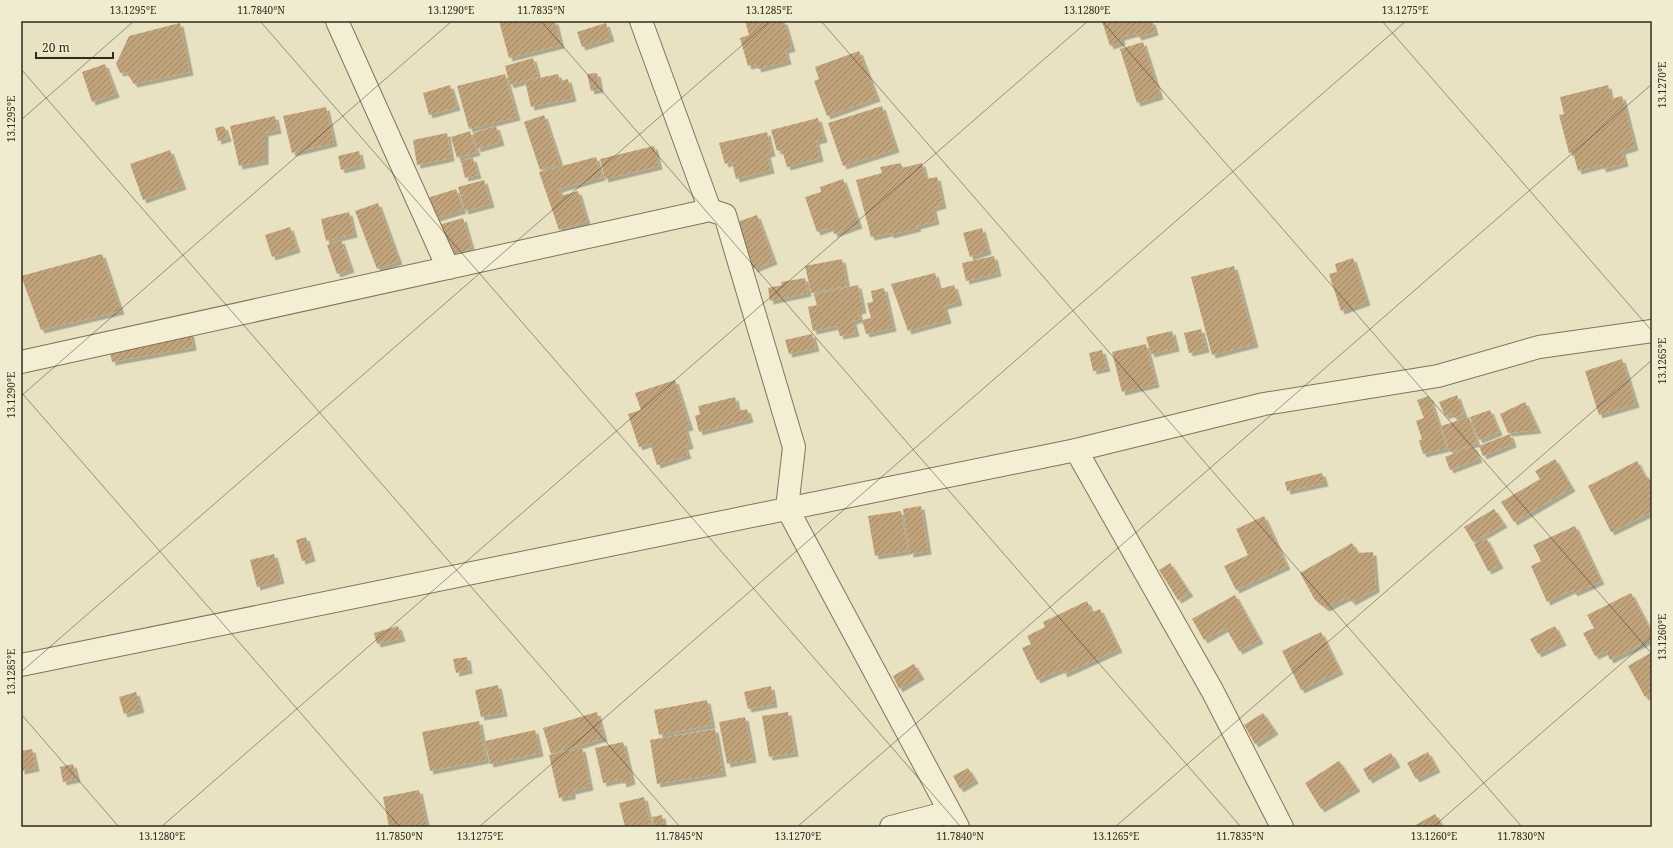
<svg xmlns="http://www.w3.org/2000/svg" width="1673" height="848" font-family="'Noto Serif',serif">
<defs>
<pattern id="building-hatch" width="6" height="6" patternUnits="userSpaceOnUse"><rect width="6" height="6" fill="#c2a47b"/><path d="M-1 1l2-2M0 6l6-6M5 7l2-2" fill="none" stroke="#9e8664"/></pattern>
<filter id="shadow"><feDropShadow dx="3.5" dy="3.5" stdDeviation="0" flood-color="#0004"/></filter>
</defs>
<rect width="100%" height="100%" fill="#e8e2c2"/>
<g fill="url(#building-hatch)" filter="url(#shadow)">
<path d="M499 21H555L561 45 509 58Z"/>
<path d="M745 21H784L792 48 785 50 788 61 758 69 756 64 748 66 740 38 749 35Z"/>
<path d="M1102 21H1152L1155 32 1138 37 1136 33 1121 37 1122 42 1110 46Z"/>
<path d="M180 23 190 72 134 84 126 72 120 73 116 64 129 36Z"/>
<path d="M606 23 611 38 582 47 577 32Z"/>
<path d="M1143 42 1160 96 1137 103 1120 49Z"/>
<path d="M859 51 877 98 827 116 814 81 819 79 815 67Z"/>
<path d="M533 58 538 77 510 85 505 66Z"/>
<path d="M105 64 116 94 92 102 82 72Z"/>
<path d="M597 73 600 89 591 91 587 74Z"/>
<path d="M505 74 517 117 469 129 457 86Z"/>
<path d="M558 74 560 81 568 79 573 98 531 107 525 81Z"/>
<path d="M450 85 457 107 429 115 423 93Z"/>
<path d="M1608 85 1611 99 1622 96 1635 147 1622 151 1625 163 1603 169 1601 165 1578 171 1573 152 1569 153 1559 115 1564 114 1560 97Z"/>
<path d="M882 106 896 149 843 166 828 123Z"/>
<path d="M326 107 334 143 292 153 283 116Z"/>
<path d="M544 115 560 163 540 170 524 122Z"/>
<path d="M275 116 278 130 265 133V161L239 166 230 126Z"/>
<path d="M818 118 824 139 816 141 820 158 787 167 782 150 777 151 771 130Z"/>
<path d="M224 126 228 138 218 141 215 128Z"/>
<path d="M496 126 501 142 477 149 473 133Z"/>
<path d="M470 131 477 152 457 158 451 137Z"/>
<path d="M767 132 772 153 767 154 771 170 736 179 732 162 725 164 719 143Z"/>
<path d="M447 133 451 158 417 165 413 140Z"/>
<path d="M654 146 659 166 605 179 600 159Z"/>
<path d="M170 150 183 186 143 200 130 164Z"/>
<path d="M359 151 362 165 341 170 338 156Z"/>
<path d="M596 157 602 177 559 189 561 196 578 191 587 221 559 230 539 172Z"/>
<path d="M473 158 478 175 465 178 461 161Z"/>
<path d="M901 163 902 168 922 163 926 179 937 177 943 205 933 208 936 221 917 226 918 228 890 235V233L871 237 856 180 882 173 880 167Z"/>
<path d="M843 179 859 225 834 234 832 227 817 232 805 197 821 192 820 187Z"/>
<path d="M484 180 491 204 465 211 458 187Z"/>
<path d="M456 189 463 210 433 219 427 198Z"/>
<path d="M378 203 399 261 377 269 355 211Z"/>
<path d="M349 212 354 234 326 241 321 219Z"/>
<path d="M757 215 774 261 754 269 737 222Z"/>
<path d="M463 218 472 249 443 257 435 226Z"/>
<path d="M290 227 297 249 272 257 265 235Z"/>
<path d="M982 228 988 251 970 257 963 233Z"/>
<path d="M341 240 351 269 337 274 327 245Z"/>
<path d="M102 254 121 311 41 330 21 276Z"/>
<path d="M994 256 998 273 966 281 962 263Z"/>
<path d="M1353 258 1367 302 1341 311 1329 274 1337 272 1335 264Z"/>
<path d="M842 259 847 286 811 293 805 266Z"/>
<path d="M1234 266 1255 344 1212 355 1191 277Z"/>
<path d="M935 273 939 289 954 285 959 302 944 306 948 320 908 331 891 284Z"/>
<path d="M805 278 808 293 770 301 768 288 782 285 781 282Z"/>
<path d="M858 285 863 310 858 311 860 319 853 321 856 333 840 336 837 326 813 331 808 307 817 305 814 295Z"/>
<path d="M884 288 893 328 866 334 862 320 871 318 867 303 873 302 871 291Z"/>
<path d="M1201 329 1206 349 1189 353 1184 333Z"/>
<path d="M190 330 193 347 112 362 108 344Z"/>
<path d="M1172 331 1176 348 1151 354 1146 337Z"/>
<path d="M812 334 816 348 789 354 785 340Z"/>
<path d="M1146 344 1156 384 1122 392 1112 352Z"/>
<path d="M1102 350 1107 368 1093 371 1089 353Z"/>
<path d="M1622 359 1636 404 1599 415 1585 371Z"/>
<path d="M675 380 690 427 685 428 690 445 685 447 688 455 657 465 650 443 639 447 628 414 641 410 635 393Z"/>
<path d="M1457 395 1464 414 1454 418 1452 413 1445 416 1439 402Z"/>
<path d="M1429 396 1447 448 1423 454 1419 441 1422 439 1416 421 1424 418 1417 400Z"/>
<path d="M735 397 738 411 747 409 750 419 699 432 695 416 700 414 698 406Z"/>
<path d="M1525 402 1538 430 1508 433 1500 414Z"/>
<path d="M1490 410 1499 432 1479 440 1470 417Z"/>
<path d="M1469 417 1477 443 1450 452 1441 426Z"/>
<path d="M1510 434 1513 444 1483 456 1479 446Z"/>
<path d="M1473 446 1479 459 1450 470 1445 457Z"/>
<path d="M1555 459 1572 488 1514 522 1501 502 1540 479 1535 471Z"/>
<path d="M1637 461 1646 478 1648 477 1652 484V512L1611 532 1588 486Z"/>
<path d="M1322 473 1325 483 1287 491 1285 482Z"/>
<path d="M921 506 928 551 910 554 903 509Z"/>
<path d="M1494 509 1504 524 1473 542 1464 527Z"/>
<path d="M901 511 908 551 875 556 868 516Z"/>
<path d="M1264 516 1287 566 1236 590 1224 566 1248 555 1236 529Z"/>
<path d="M1575 526 1601 581 1574 593 1572 590 1547 602 1531 566 1541 561 1533 545Z"/>
<path d="M306 537 312 558 302 561 296 540Z"/>
<path d="M1486 538 1500 565 1488 571 1474 544Z"/>
<path d="M1352 543 1358 553 1373 552 1376 589 1352 602 1348 597 1326 608 1315 600 1300 573Z"/>
<path d="M274 554 281 580 257 587 250 560Z"/>
<path d="M1170 563 1190 593 1178 600 1159 570Z"/>
<path d="M1631 593 1652 633V639L1610 660 1606 651 1595 656 1583 633 1594 628 1587 615Z"/>
<path d="M1235 595 1260 640 1239 651 1226 628 1204 640 1192 619Z"/>
<path d="M1087 601 1092 612 1100 609 1119 649 1064 674 1062 669 1037 680 1022 648 1031 644 1027 636 1045 627 1043 622Z"/>
<path d="M398 626 402 638 377 644 374 633Z"/>
<path d="M1555 626 1563 642 1538 654 1530 639Z"/>
<path d="M1321 632 1340 671 1301 690 1282 651Z"/>
<path d="M1652 652V693L1645 697 1628 666Z"/>
<path d="M467 657 469 670 456 673 453 659Z"/>
<path d="M914 664 921 676 899 689 893 676Z"/>
<path d="M498 685 504 713 481 717 475 690Z"/>
<path d="M771 686 774 704 748 709 744 692Z"/>
<path d="M136 692 141 709 124 714 119 697Z"/>
<path d="M707 700 712 725 659 735 654 710Z"/>
<path d="M597 712 604 738 551 754 543 728Z"/>
<path d="M788 712 795 753 769 757 762 716Z"/>
<path d="M1263 713 1275 731 1255 744 1244 725Z"/>
<path d="M745 717 753 759 727 764 719 722Z"/>
<path d="M479 721 486 760 430 771 422 732Z"/>
<path d="M715 729 723 773 657 784 650 740Z"/>
<path d="M535 730 540 753 490 764 485 741Z"/>
<path d="M623 742 632 781 623 784 622 779 603 783 595 748Z"/>
<path d="M582 748 590 787 572 791V796L559 798 549 755Z"/>
<path d="M32 749 36 768 21 771V751Z"/>
<path d="M1428 752 1437 769 1416 779 1407 763Z"/>
<path d="M1391 753 1397 764 1369 780 1363 769Z"/>
<path d="M1339 761 1357 788 1321 809 1305 783Z"/>
<path d="M73 764 77 779 63 782 60 767Z"/>
<path d="M968 768 975 780 960 789 953 776Z"/>
<path d="M419 790 427 827H389L383 797Z"/>
<path d="M644 797 651 827H625L619 803Z"/>
<path d="M1435 814 1443 827H1412Z"/>
<path d="M662 815 664 827H654L652 817Z"/>
</g>
<g fill="none" stroke-linecap="round" stroke-linejoin="round">
<g stroke="#80745b" stroke-width="24">
<g id="street">
<path d="M337 21 448 268"/>
<path d="M641 21 710 210"/>
<path d="M21 362 710 210 725 215 794 447 787 508 958 827"/>
<path d="M1076 450 1213 692 1282 827"/>
<path d="M21 665 1076 450 1264 404 1438 376 1539 347 1652 331"/>
<path d="M891 827 949 812"/>
</g>
</g>
<use href="#street" stroke="#f4efd4" stroke-width="22"/>
</g>
<path fill="none" stroke="#312a1e" stroke-width="1" stroke-opacity="0.45" d="M260 21 961 827M541 21 1241 827M821 21 1522 827M1102 21 1652 654M1382 21 1652 331M21 69 680 827M21 120 134 21M21 392 400 827M21 396 452 21M21 672 770 21M21 714 119 827M161 827 1088 21M479 827 1406 21M797 827 1652 84M1115 827 1652 360M1433 827 1652 637"/>
<rect width="1673" height="848" fill="none" stroke="#f0ecd0" stroke-width="44"/>
<path d="M36 52v6h77v-6" fill="none" stroke="#312a1e" stroke-width="2"/>
<text x="42" y="52" font-size="12" fill="#312a1e" stroke="#f0ecd0" stroke-width="3" paint-order="stroke">20 m</text>
<rect x="22" y="22" width="1629" height="804" fill="none" stroke="#312a1e" stroke-width="1.5"/>
<g font-size="10" text-anchor="middle" fill="#312a1e">
<text x="133" y="14">13.1295°E</text>
<text x="261" y="14">11.7840°N</text>
<text x="451" y="14">13.1290°E</text>
<text x="541" y="14">11.7835°N</text>
<text x="769" y="14">13.1285°E</text>
<text x="1087" y="14">13.1280°E</text>
<text x="1405" y="14">13.1275°E</text>
<text transform="translate(1662 85) rotate(-90)" y="4">13.1270°E</text>
<text transform="translate(11 119) rotate(-90)" y="4">13.1295°E</text>
<text transform="translate(1662 361) rotate(-90)" y="4">13.1265°E</text>
<text transform="translate(11 395) rotate(-90)" y="4">13.1290°E</text>
<text transform="translate(1662 637) rotate(-90)" y="4">13.1260°E</text>
<text transform="translate(11 672) rotate(-90)" y="4">13.1285°E</text>
<text x="162" y="840">13.1280°E</text>
<text x="399" y="840">11.7850°N</text>
<text x="480" y="840">13.1275°E</text>
<text x="679" y="840">11.7845°N</text>
<text x="798" y="840">13.1270°E</text>
<text x="960" y="840">11.7840°N</text>
<text x="1116" y="840">13.1265°E</text>
<text x="1240" y="840">11.7835°N</text>
<text x="1434" y="840">13.1260°E</text>
<text x="1521" y="840">11.7830°N</text>
</g>
</svg>
